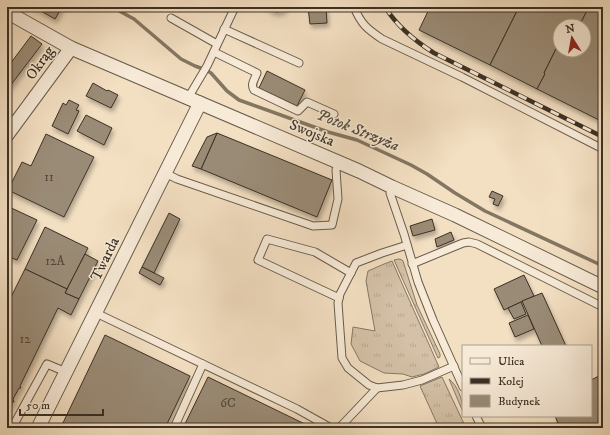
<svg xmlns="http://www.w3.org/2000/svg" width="610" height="435" font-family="'IM FELL DW Pica',serif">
<defs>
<pattern id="grass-tufts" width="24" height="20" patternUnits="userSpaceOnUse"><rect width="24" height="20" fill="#d4c1a7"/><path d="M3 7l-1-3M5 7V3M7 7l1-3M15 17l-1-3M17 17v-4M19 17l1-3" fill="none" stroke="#b7a690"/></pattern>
<filter id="shadow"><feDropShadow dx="2" dy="4" stdDeviation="2" flood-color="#0004"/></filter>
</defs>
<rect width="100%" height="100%" fill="#f3dfc2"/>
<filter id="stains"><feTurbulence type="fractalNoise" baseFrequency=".005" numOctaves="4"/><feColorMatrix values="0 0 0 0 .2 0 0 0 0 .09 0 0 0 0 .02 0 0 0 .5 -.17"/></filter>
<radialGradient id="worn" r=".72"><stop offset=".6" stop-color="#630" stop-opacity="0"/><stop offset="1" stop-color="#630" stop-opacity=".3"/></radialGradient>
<g fill="url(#grass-tufts)" stroke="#877866">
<path d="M399 259 402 260 403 261 417 305 440 354V357L438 358 394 260Z"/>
<path d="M392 261 439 367 424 374 412 377 403 374 384 373 360 361 351 344 353 327 375 331 366 281 368 271 384 264Z"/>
<path d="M442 377 466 428H439L420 386Z"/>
<path d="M449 379C458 386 463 401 463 412Z"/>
</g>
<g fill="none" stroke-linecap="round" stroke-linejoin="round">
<path stroke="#837662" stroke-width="3.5" d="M112 7 134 19 181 59 195 66 206 70 211 73 227 91 239 100 328 132 357 140 411 165 427 174 455 193 485 211 603 266"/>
</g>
<g fill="#9a8b76" stroke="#3a3024" filter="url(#shadow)">
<path d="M31 7H62L55 19 34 7 33 8Z"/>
<path d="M267 7H287L283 10 277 12 270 10Z"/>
<path d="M308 7H326L327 23 310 24Z"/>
<path d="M430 7H519L490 65 419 30Z"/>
<path d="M519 7H527L530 8 531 7H589L579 26H560V41L544 73 545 74 537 89 490 65Z"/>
<path d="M589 7H603V122L537 89 545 74 544 73 560 41V50H584V26H579Z"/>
<path d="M31 36 42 44 7 90V68Z"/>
<path d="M267 71 305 90 297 106 259 88Z"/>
<path d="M93 83 107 91 108 90 118 95 111 108 86 96Z"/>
<path d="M69 100 79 105 76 110 79 111 68 134 52 126 63 103 66 105Z"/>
<path d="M86 115 112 128 104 145 77 131Z"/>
<path d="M217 133 332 180 317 217 201 169Z"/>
<path d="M217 133 201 169 192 166 207 137Z"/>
<path d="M46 134 94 157 64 217 8 190 22 162 31 166Z"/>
<path d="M492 191 503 196 498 206 493 204 495 199 489 197Z"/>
<path d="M7 206 37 220 17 260 7 256Z"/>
<path d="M169 213 180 219 154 273 142 267Z"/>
<path d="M432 219 435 230 413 236 410 226Z"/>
<path d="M45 227 88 248 67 289 25 269Z"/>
<path d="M451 232 454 240 437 247 435 239Z"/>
<path d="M85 254 98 261 79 299 65 293Z"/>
<path d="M142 267 164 278 160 285 139 273Z"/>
<path d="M25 269 67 289 65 293 79 299 71 315 58 308 20 386 21 388H19L13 399 14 402H12L7 413V305Z"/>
<path d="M524 275 534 296 504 310 494 289Z"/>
<path d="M542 293 566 346H542L522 301Z"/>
<path d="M521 302 526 314 514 319 508 308Z"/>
<path d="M528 315 534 329 515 337 509 323Z"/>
<path d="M105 335 190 376 165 428H68L62 425Z"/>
<path d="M603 374V428H560L555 416H591V380Z"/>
<path d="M208 377 313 428H183Z"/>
</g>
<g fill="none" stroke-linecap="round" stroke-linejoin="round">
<g stroke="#685c4c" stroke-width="9">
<g id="service">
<path d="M354 7C361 24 367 29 382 39L462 77 603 149"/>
<path d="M171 18 217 44"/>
<path d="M224 29 299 63"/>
<path d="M214 52 257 73C255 79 250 84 254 90L298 111 307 102 334 114"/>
<path d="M188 98 207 66 235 7"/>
<path d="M7 117 16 123"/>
<path d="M165 173 177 179 313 226 332 225 338 199 336 170 339 162"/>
<path d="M392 187 390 193 404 234 418 282 433 320 463 387"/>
<path d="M407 245 382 253 356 263 340 294 338 303 342 358 348 368 369 385 377 388 403 385 422 380 454 366"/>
<path d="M412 264 463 243 469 242 477 244 603 307"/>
<path d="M339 298 258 260 267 239 315 252 351 273"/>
<path d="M96 313 297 409 331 428H333"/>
<path d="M476 416 482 428"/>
<path d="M12 428 47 364 66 372"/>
<path d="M174 428 203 364"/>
<path d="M338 428 342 425 377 388"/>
</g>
</g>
<g stroke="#685c4c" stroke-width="15">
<g id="minor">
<path d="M7 12 71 48 359 171 392 187 455 215 603 287"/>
<path d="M7 135 71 48"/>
<path d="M38 428 200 103"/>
</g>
</g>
<use href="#service" stroke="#f7ead7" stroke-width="7"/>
<use href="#minor" stroke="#f7ead7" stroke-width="13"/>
<g stroke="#3a3024" stroke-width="4.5">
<path id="rail" d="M385 7C397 26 415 41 434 53L603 137"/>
</g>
<use href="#rail" stroke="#f7ead7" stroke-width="3" stroke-dasharray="9" stroke-linecap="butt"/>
</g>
<g text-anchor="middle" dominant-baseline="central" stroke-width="3" stroke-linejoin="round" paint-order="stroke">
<g font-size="13" fill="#524738">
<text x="49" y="177">11</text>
<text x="55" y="261">12A</text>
<text x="25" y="339">12</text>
<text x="228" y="403">6C</text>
</g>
<g font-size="15" fill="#3a3024" stroke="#f7ead7">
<text transform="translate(40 63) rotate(-54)">Okrąg</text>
<text transform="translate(312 133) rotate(23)">Swojska</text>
<text transform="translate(105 259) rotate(-64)">Twarda</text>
</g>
<g font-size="16" font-style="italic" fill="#584d3e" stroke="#f7ead7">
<text transform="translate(358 130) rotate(22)">Potok Strzyża</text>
</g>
</g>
<rect width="610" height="435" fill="none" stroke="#f3dfc2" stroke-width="24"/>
<rect x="8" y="8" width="594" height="419" fill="none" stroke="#3a3024" stroke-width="2"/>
<rect x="12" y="12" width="586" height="411" fill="none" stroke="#3a3024"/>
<rect x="462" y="345" width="130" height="72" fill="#f7ead7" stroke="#aba08f"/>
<rect x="470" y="358" width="20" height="6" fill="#f7ead7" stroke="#aba08f"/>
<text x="498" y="365" font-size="12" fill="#3a3024">Ulica</text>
<rect x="470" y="378" width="20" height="6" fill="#3a3024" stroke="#aba08f"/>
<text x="498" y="385" font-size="12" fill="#3a3024">Kolej</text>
<rect x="470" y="395" width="20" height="12" fill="#9a8b76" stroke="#aba08f"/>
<text x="498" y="405" font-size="12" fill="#3a3024">Budynek</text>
<g transform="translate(572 38) rotate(349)"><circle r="19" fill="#f7ead7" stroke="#aba08f"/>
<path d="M0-3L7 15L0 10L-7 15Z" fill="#8f2418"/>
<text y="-6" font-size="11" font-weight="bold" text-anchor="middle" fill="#3a3024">N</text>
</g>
<path d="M20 409v6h83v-6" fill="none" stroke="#3a3024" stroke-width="2"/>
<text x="26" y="409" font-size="12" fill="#3a3024" stroke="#f7ead7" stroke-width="3" paint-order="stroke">50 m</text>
<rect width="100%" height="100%" filter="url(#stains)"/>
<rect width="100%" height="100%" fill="url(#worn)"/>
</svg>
